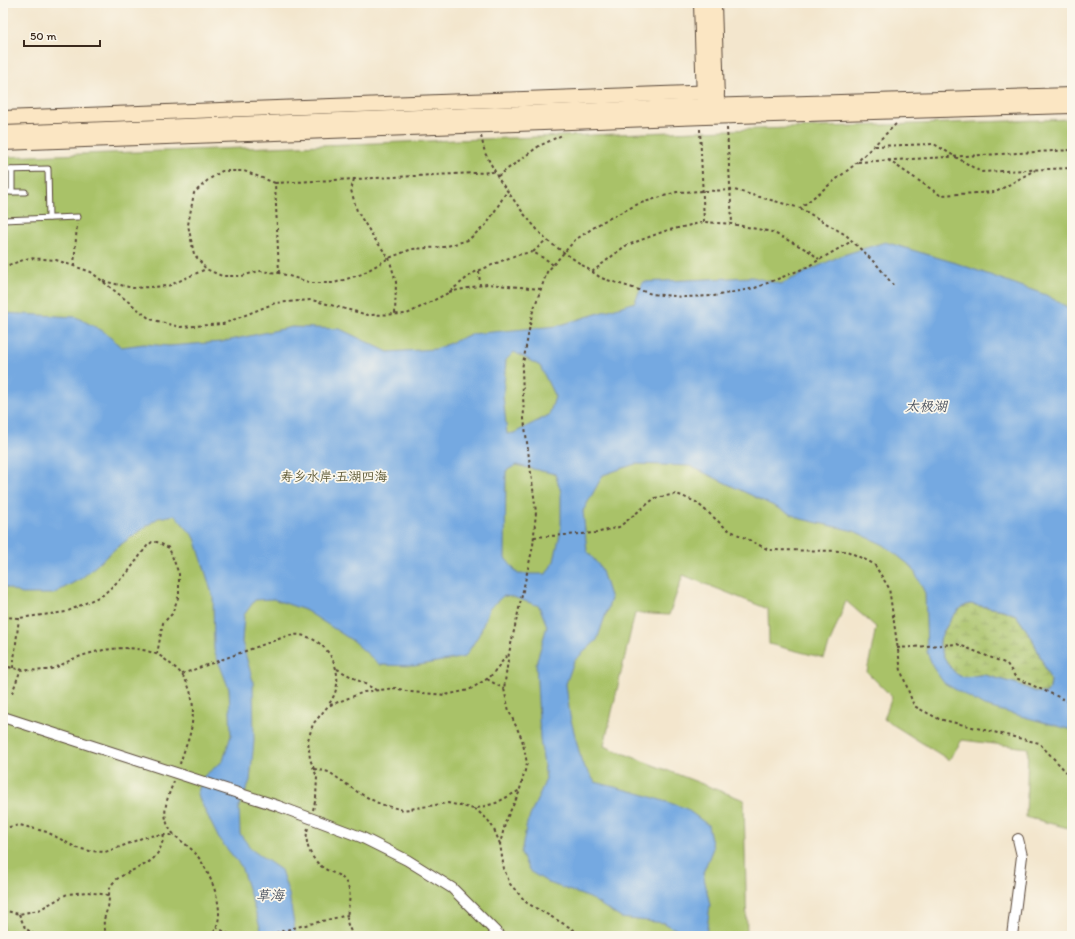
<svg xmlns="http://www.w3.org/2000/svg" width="1075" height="939" font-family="Itim,'LXGW WenKai TC',sans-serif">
<defs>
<pattern id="wetland-marsh" width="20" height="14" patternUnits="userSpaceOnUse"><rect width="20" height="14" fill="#a9c268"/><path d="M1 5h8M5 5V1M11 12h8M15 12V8" fill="none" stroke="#8b9e55"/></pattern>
</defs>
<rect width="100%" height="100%" fill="#fbf7ec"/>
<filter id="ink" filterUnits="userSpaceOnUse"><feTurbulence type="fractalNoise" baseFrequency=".025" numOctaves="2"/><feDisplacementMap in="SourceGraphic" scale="8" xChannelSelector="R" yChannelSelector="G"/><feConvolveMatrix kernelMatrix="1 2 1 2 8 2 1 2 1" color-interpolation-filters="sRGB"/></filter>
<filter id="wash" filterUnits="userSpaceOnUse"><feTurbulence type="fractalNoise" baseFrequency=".012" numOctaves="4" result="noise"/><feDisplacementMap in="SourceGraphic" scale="16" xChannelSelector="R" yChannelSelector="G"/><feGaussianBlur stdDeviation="0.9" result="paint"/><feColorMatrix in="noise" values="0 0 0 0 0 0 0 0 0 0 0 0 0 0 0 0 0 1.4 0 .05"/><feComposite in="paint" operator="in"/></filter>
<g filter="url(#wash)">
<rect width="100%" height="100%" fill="#f3e6cd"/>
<path fill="#a9c268" stroke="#727643" d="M1072 119V829L1026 817 1028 748 962 740 949 760 884 719 892 697 867 672 876 627 846 601 824 658 769 644 768 609 683 575 669 615 635 613 604 746 744 800 747 936H3V157L697 131Z"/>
<path fill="url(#wetland-marsh)" stroke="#727643" d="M970 604 1003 610 1016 615 1032 638 1051 681 1050 688 1046 693C1034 694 1026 686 1014 683 1005 681 994 677 985 675 976 674 968 679 960 676 951 672 941 655 940 646 939 640 942 634 945 629 952 618 957 607 970 604Z"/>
<path fill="#74a9e1" stroke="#586a80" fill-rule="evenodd" d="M885 242 956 263 1046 295 1067 307 1072 318V730L984 706 944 683 934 669 927 652 925 593 912 567 884 545 854 531 801 519 690 466 635 464 603 475 583 511 587 551 601 568 611 599 597 640 574 661 566 684 570 716 582 763 595 782 642 794 685 808 708 825 713 848 703 873 710 905 706 936H680L679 931 664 923 621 918 590 898 549 883 529 871 521 853 527 823 546 779 540 739 536 664 547 626 539 606 513 597 503 596 489 609 480 633 465 657 414 666 380 665 353 641 305 610 273 599 255 600 244 615 242 642 253 681 254 741 250 781 239 806 240 834 252 850 281 870 289 894 296 936H263L241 866 219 839 197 794 204 776 223 761 231 735 229 689 214 650 213 597 195 538 175 515 158 518 116 548 82 578 53 594H22L3 586V313L76 317 103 331 121 347 144 344 169 346 221 342 292 327 340 329 388 352 436 349 471 334 557 326 635 302 643 282 752 277 781 284 840 256ZM514 352 540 366 555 397 549 415 514 433 507 434 503 395 506 360ZM516 465 555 474 561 492V529L554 561 546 574H518L505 558 506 471ZM970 604 1003 610 1016 615 1032 638 1051 681 1050 688 1046 693C1034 694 1026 686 1014 683 1005 681 994 677 985 675 976 674 968 679 960 676 951 672 942 655 940 646 939 640 942 634 945 629 952 618 957 607 970 604Z"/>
</g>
<g filter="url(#ink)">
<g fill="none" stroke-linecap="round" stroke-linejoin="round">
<g stroke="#574638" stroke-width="7">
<g id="lane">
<path d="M3 158 4 170"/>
<path d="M3 170 48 169 49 218"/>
<path d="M3 192H25"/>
<path d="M12 192V170"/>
<path d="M3 220 78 217"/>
</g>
</g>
<g stroke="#574638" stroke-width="12">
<g id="street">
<path d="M3 717 278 806 361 837 407 860 452 888 500 936"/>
<path d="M1012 936 1022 856 1018 839"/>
</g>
</g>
<g stroke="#574638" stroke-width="16">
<g id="secondary">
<path d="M701 3 704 101"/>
<path d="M714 3 717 100"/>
<path d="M3 118 717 92"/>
<path d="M3 133 704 106 1072 95"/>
<path d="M3 143 705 117 1072 106"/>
</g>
</g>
<g stroke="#574638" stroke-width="2" stroke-dasharray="3 3" stroke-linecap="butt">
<path d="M727 128 732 223"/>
<path d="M700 129 704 222"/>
<path d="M481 136 485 153 500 181 524 214 546 240 601 278 652 294 684 297 714 296 755 288 805 268 852 241"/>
<path d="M875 146 934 144 981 172 1072 168"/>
<path d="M888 160 940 195 996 192 1035 170"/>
<path d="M858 162 1072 150"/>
<path d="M498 176 539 146 562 135"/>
<path d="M354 179 351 190 357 211 374 238 389 258 396 282 395 315"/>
<path d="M275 183 244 171H222L208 180 194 193 188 225 194 254 206 269 222 276H242L259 271 279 273 312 283H334L362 274 389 258 412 249 444 247 468 240 487 224 507 191"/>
<path d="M800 208 846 235 878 266 893 285"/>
<path d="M533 252 546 240"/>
<path d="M74 266 77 224"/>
<path d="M3 267 29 258 56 260 91 272 150 319 180 327 223 324 275 303 312 300 368 315 407 314 448 293 473 273 516 255 533 252 547 260 553 265"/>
<path d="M479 271 480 285"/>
<path d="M592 272 625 246 665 231 704 222 732 224 772 232 809 251 819 259"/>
<path d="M279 273 275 183 495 172"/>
<path d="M103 281 133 288 168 286 206 269"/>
<path d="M449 292 487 284 541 289"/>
<path d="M534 537 596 533 619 527 655 498 677 494 696 502 727 529 769 550 847 551 874 564 889 588 901 671 914 706 939 719 1039 743 1072 778"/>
<path d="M3 617 19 618 66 612 103 595 128 572 147 546 152 542H157L169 548 179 574V595L172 614 163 623 157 654"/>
<path d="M897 648 957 644 1007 664 1016 678 1072 703"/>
<path d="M3 665C14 670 39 672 51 669 59 667 66 662 73 659 99 649 129 643 156 654 162 656 168 662 173 666 191 679 195 703 192 723 191 736 183 752 180 764"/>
<path d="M13 668 19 618"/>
<path d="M337 669 376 690"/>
<path d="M182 674 284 637C289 636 295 634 300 635 332 640 349 680 328 705"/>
<path d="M487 679 504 689"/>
<path d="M12 693 21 669"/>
<path d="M314 769 329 772 359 793 380 804 403 810 448 803 474 809"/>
<path d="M174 781C169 794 162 809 167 823 171 837 187 843 196 854 208 869 223 902 218 922 217 927 214 932 212 936"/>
<path d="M313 810 316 798 317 777 310 759 308 740 313 724 328 706 364 692 395 688 410 692 445 695 469 690 490 677 508 654"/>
<path d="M3 828 20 825 47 832 77 848 90 851 105 852 120 847 142 838 155 835H175"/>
<path d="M308 828C303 844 312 862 327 870 334 874 340 874 345 881 354 893 347 907 347 920 347 925 351 930 352 935L354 936"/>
<path d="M500 844C493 826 490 819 474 809L496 803 520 790"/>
<path d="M3 910 19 914 39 910 67 894 87 892 108 895"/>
<path d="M19 914 25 928 36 936"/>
<path d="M216 927 232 936"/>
<path d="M108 936C101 924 104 919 108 907 110 899 107 890 113 883 116 879 120 877 125 874 147 863 159 862 164 835"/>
<path d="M264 936 301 926 348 915"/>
<path d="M577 936 580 933"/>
<path d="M585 936 527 903 510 884 504 869 500 844 506 820 519 793 527 763 522 739 509 711 504 689 509 653 533 546 536 512 524 419 522 369 532 314 547 272 575 240 602 222 638 204 677 192 734 190 800 208 853 166 897 123"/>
</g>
<use href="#lane" stroke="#fff" stroke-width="5"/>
<use href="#street" stroke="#fff" stroke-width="10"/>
<use href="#secondary" stroke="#fbe6c3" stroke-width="14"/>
</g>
</g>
<g text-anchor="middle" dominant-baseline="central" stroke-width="3.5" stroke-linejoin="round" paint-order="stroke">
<g font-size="13" fill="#5c5834" stroke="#fbf7ec">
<text x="334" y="476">寿乡水岸·五湖四海</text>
</g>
<g font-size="14" font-style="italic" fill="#4f5662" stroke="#fbf7ec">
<text x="926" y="406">太极湖</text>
<text x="270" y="895">草海</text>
</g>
</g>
<rect width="1075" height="939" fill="none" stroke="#fbf7ec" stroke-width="16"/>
<path d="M24 40v6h76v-6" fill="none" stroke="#3b2a1e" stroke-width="2"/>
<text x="30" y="40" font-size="12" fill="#3b2a1e" stroke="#fbf7ec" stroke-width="3" paint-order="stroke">50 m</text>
</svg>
